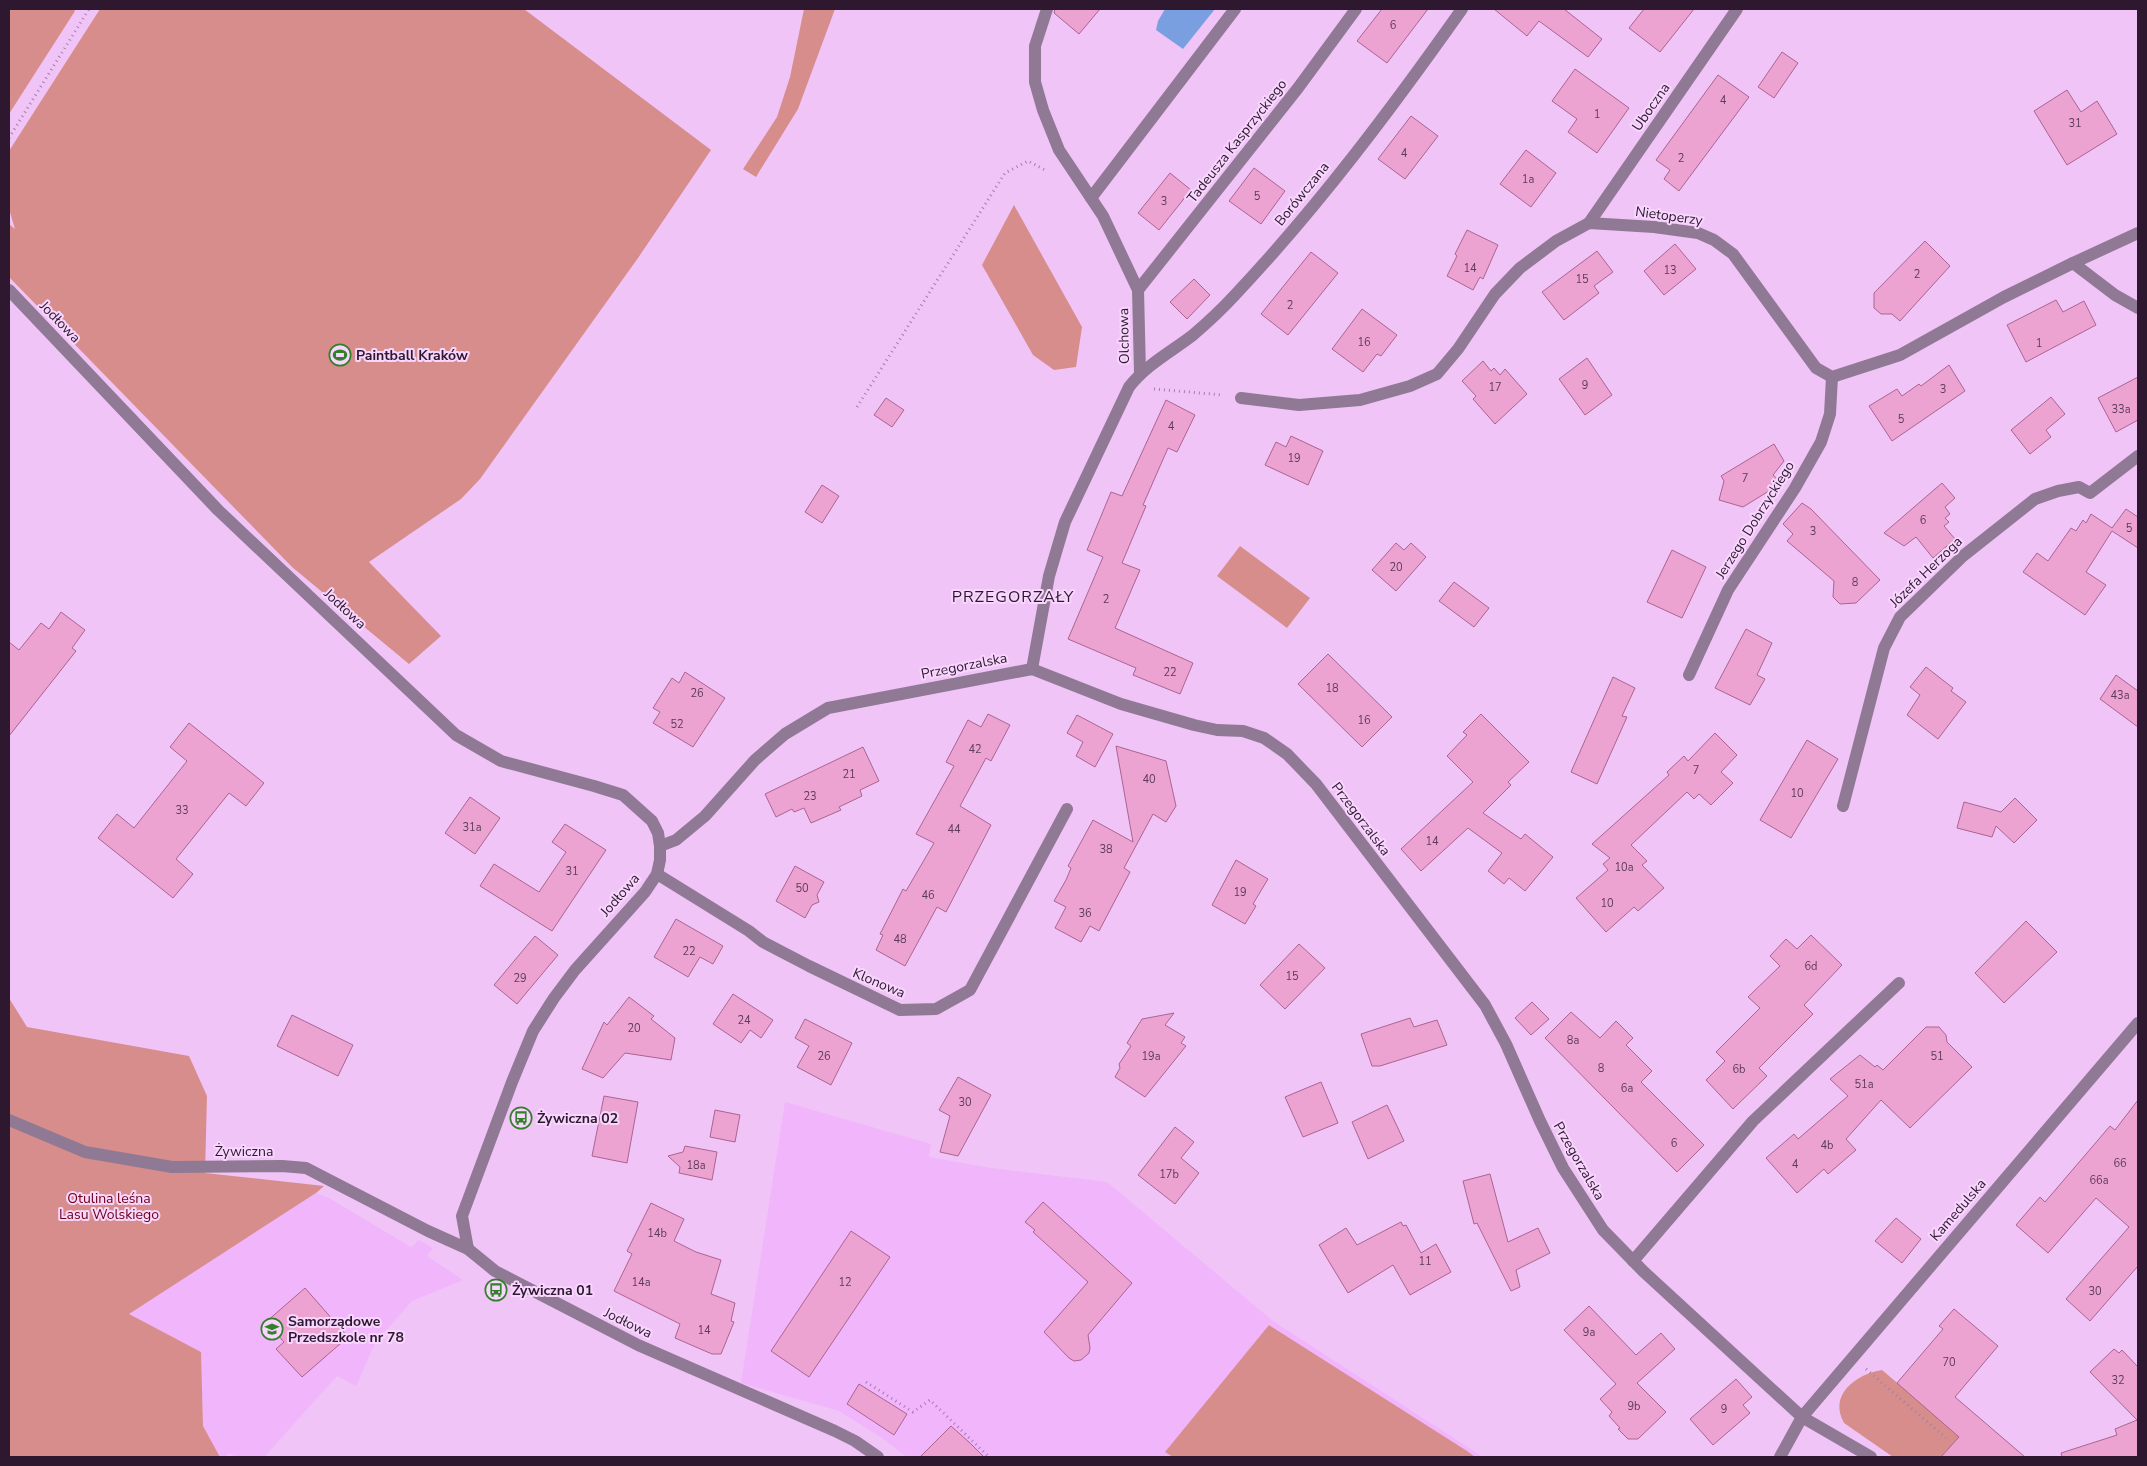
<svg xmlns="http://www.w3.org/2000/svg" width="2147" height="1466" font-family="'Nunito Sans',sans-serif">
<rect width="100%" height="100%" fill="#f1c4f8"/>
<g fill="#f1b5fc">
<path d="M785 1102 931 1144 929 1157 991 1168 1107 1182 1273 1321 1483 1457H907L879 1436 839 1411 741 1383Z"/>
<path d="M316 1193 329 1198 411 1247 419 1240 433 1248 427 1256 463 1280 412 1301 375 1343 356 1386 337 1376 264 1457H237L228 1453 226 1457H220L203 1426 201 1352 128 1314Z"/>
</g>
<g fill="#d78d8b">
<path d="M9 9H73L75 11 9 114Z"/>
<path d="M100 9H524L711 150 638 258 480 479 461 499 369 562 441 636 409 664 292 567 9 277V224L15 229 9 209V151Z"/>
<path d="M804 9H835L798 109 756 177 743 169 777 117 790 77Z"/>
<path d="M1014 205 1082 327 1076 367 1054 370 1033 355 982 265Z"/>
<path d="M1240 546 1310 598 1287 628 1217 576Z"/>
<path d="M9 998 27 1027 189 1056 207 1096 205 1173 324 1186 316 1193 129 1314 201 1352 203 1426 220 1457H9Z"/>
<path d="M1269 1325 1467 1451 1475 1457H1173L1165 1452Z"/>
<path d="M1882 1370 1960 1436 1941 1457H1893L1844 1423C1828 1395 1856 1374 1882 1370Z"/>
</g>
<path fill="#7a9fe1" d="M1165 9H1215L1183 49 1156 30 1158 21Z"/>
<g fill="#eda3d2" stroke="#aa6491">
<path d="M1055 9H1100L1079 34 1054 13Z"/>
<path d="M1382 9H1428L1387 63 1357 41Z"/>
<path d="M1494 9H1564L1602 39 1588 57 1539 21 1527 36Z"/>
<path d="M1644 9H1694L1660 52 1629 28Z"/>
<path d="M1782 52 1798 63 1774 98 1758 87Z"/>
<path d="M1575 69 1629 108 1597 153 1568 132 1577 119 1552 101Z"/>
<path d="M1718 75 1749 97 1679 191 1664 179 1670 170 1656 160Z"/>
<path d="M2067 90 2081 112 2097 101 2117 134 2067 165 2034 111Z"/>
<path d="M1411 116 1438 136 1405 179 1378 159Z"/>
<path d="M1526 150 1556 173 1531 207 1500 184Z"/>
<path d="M1254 168 1285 191 1261 224 1229 201Z"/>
<path d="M1170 173 1191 190 1159 230 1138 213Z"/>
<path d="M1467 230 1498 245 1483 279 1480 277 1473 290 1447 276 1457 256 1455 254Z"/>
<path d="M1925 241 1950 266 1900 321 1892 314H1881L1874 308V293Z"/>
<path d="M1675 244 1696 269 1664 295 1644 271Z"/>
<path d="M1597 251 1613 272 1594 286 1599 293 1564 320 1542 292Z"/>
<path d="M1311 252 1338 273 1288 335 1261 314Z"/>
<path d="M1194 279 1210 295 1187 319 1170 302Z"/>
<path d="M2056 300 2063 312 2084 301 2096 325 2026 362 2007 325Z"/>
<path d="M1362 309 1397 335 1381 356 1377 354 1363 372 1332 349Z"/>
<path d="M1587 358 1612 395 1585 415 1559 379Z"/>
<path d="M1483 361 1491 371 1494 368 1500 375 1505 369 1527 394 1495 424 1473 399 1476 396 1462 381Z"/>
<path d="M1949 365 1965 391 1892 441 1869 406 1897 389 1902 396 1919 384 1921 386Z"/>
<path d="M2138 377V420L2116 432 2098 398Z"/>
<path d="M2051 397 2065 414 2046 430 2051 437 2030 454 2011 430Z"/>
<path d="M886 398 904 410 892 427 874 415Z"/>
<path d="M1166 400 1195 415 1177 452 1168 448 1143 505 1146 506 1122 563 1140 570 1115 628 1193 663 1180 694 1133 675 1136 668 1068 639 1103 557 1087 550 1111 492 1122 496Z"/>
<path d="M1291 436 1323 451 1308 485 1265 465 1276 442 1286 447Z"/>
<path d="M1774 444 1784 461 1773 475 1782 483 1743 507 1719 500 1724 481 1721 476Z"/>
<path d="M1942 483 1955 498 1945 507 1950 514 1945 518 1949 522 1944 526 1955 539 1933 558 1916 537 1904 546 1884 533Z"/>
<path d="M822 485 839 496 822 523 805 512Z"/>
<path d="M1802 503 1811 509 1880 580 1856 603 1840 604 1833 597 1834 581 1787 541 1793 534 1783 524Z"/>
<path d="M2126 509 2138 517V548L2112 531 2086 572 2106 585 2085 615 2023 572 2037 553 2048 561 2071 528 2076 531 2083 520 2086 523 2091 514 2112 528Z"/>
<path d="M1396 543 1404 550 1411 543 1426 557 1396 591 1372 570Z"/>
<path d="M1672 550 1706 567 1682 618 1647 602Z"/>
<path d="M1454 582 1489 608 1474 627 1439 601Z"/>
<path d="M61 612 85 630 72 648 76 651 9 736V642L19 650 41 623 49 629Z"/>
<path d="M1746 629 1772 643 1757 675 1765 679 1750 705 1715 688Z"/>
<path d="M1328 654 1392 717 1362 747 1298 684Z"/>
<path d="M1926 667 1953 688 1951 691 1966 702 1938 739 1907 715 1920 695 1910 687Z"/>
<path d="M685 672 725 698 693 747 653 723 660 712 653 708 672 678 679 683Z"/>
<path d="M2116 675 2138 691V727L2100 699Z"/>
<path d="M1613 677 1635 688 1622 716 1627 717 1597 784 1571 772Z"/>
<path d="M988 714 1010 725 991 761 986 758 960 806 991 825 946 912 937 907 905 966 876 950 883 935 880 934 903 889 906 891 934 843 916 834 954 766 946 762 968 720 981 727Z"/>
<path d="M1481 714 1529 762 1508 782 1511 785 1483 813 1521 839 1525 834 1553 857 1525 891 1509 878 1504 884 1488 871 1502 853 1468 828 1421 871 1401 849 1473 782 1447 756 1467 735 1463 732Z"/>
<path d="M1077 715 1113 734 1095 767 1076 756 1083 742 1067 733Z"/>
<path d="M189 723 264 783 246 806 229 793 176 859 193 874 173 898 98 838 117 814 134 828 187 761 170 747Z"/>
<path d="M1715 733 1737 755 1721 772 1733 783 1711 805 1699 794 1694 799 1687 792 1631 845 1647 861 1642 865 1664 888 1638 911 1634 907 1606 932 1576 898 1608 870 1603 864 1610 858 1592 844 1669 775 1667 772 1684 756 1688 761Z"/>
<path d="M1807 740 1838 759 1791 838 1760 820Z"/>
<path d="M1116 746 1166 761 1176 806 1166 822 1153 814 1124 868 1130 872 1099 931 1090 926 1081 942 1055 928 1066 907 1054 901 1066 880 1071 868 1068 866 1093 820 1133 842Z"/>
<path d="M863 747 879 781 860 790 862 796 839 807 841 810 811 823 804 808 794 812 792 809 776 817 765 794Z"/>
<path d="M470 797 500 818 475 854 445 833Z"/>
<path d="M2015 798 2037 820 2014 843 1996 826 1992 837 1957 828 1964 802 2001 812Z"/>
<path d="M565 824 606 850 552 931 480 886 494 864 539 892 566 852 552 842Z"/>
<path d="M1236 860 1268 879 1253 904 1256 906 1245 924 1212 905Z"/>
<path d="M795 866 824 882 817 895 819 902 812 905 805 918 776 901Z"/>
<path d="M676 919 723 946 713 964 700 957 688 977 654 957Z"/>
<path d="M2026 921 2057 952 2004 1003 1975 973Z"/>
<path d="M1811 935 1842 965 1804 1005 1813 1014 1759 1068 1767 1076 1733 1109 1706 1080 1725 1061 1716 1052 1760 1008 1748 997 1780 966 1770 956 1786 939 1797 949Z"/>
<path d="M535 936 558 955 517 1004 494 985Z"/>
<path d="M1299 944 1325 968 1285 1009 1260 985Z"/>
<path d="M733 994 773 1020 761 1038 750 1030 741 1043 713 1024Z"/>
<path d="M629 997 654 1016 651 1019 675 1038 671 1060 625 1053 603 1078 582 1069 604 1022 607 1025Z"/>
<path d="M1532 1002 1549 1019 1531 1035 1515 1018Z"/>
<path d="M1571 1012 1600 1038 1616 1021 1633 1038 1626 1045 1652 1071 1641 1082 1704 1145 1677 1172 1545 1038Z"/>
<path d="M1174 1013 1165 1025 1185 1037 1181 1043 1186 1046 1145 1097 1115 1077 1120 1068 1119 1064 1131 1046 1127 1043 1142 1019Z"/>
<path d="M292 1015 353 1045 338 1076 277 1046Z"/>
<path d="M1410 1018 1414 1027 1437 1020 1447 1045 1380 1066H1372L1361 1034Z"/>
<path d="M805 1019 852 1043 831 1085 797 1067 809 1046 795 1038Z"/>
<path d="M1926 1027H1939L1946 1035 1947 1042 1972 1067 1910 1128 1881 1100 1846 1139 1856 1150 1828 1174 1824 1169 1797 1193 1766 1158 1794 1134 1798 1139 1848 1096 1830 1079 1860 1055 1875 1067 1877 1065 1883 1070Z"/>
<path d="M958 1077 991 1095 958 1156 940 1152 950 1116 939 1110Z"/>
<path d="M1321 1082 1338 1123 1303 1137 1285 1097Z"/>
<path d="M604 1096 638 1102 627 1163 592 1156Z"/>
<path d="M2138 1100V1266L2090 1321 2066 1299 2129 1227 2096 1198 2048 1253 2016 1225 2040 1197 2045 1202 2110 1126 2115 1130Z"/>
<path d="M1387 1105 1404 1141 1368 1159 1352 1122Z"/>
<path d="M715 1110 740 1115 735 1142 710 1137Z"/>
<path d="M1175 1127 1194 1142 1181 1158 1199 1173 1175 1204 1138 1175Z"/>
<path d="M685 1146 717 1152 712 1180 679 1173 680 1167 668 1156 683 1152Z"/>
<path d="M1490 1174 1508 1242 1538 1228 1550 1253 1516 1270 1520 1287 1511 1291 1477 1223 1474 1224 1463 1181Z"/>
<path d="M1043 1202 1132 1283 1088 1335 1090 1348 1089 1353 1081 1360 1074 1361 1069 1358 1044 1332 1088 1282 1033 1232 1035 1230 1025 1222Z"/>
<path d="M651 1203 684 1219 674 1241 696 1252 721 1260 711 1294 735 1303 731 1321 734 1322 721 1354H712L675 1338 680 1324 614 1291 632 1254 627 1251Z"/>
<path d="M1896 1218 1921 1239 1902 1263 1875 1241Z"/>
<path d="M1401 1222 1403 1226 1406 1225 1421 1253 1436 1244 1451 1272 1410 1295 1393 1265 1348 1293 1319 1245 1346 1228 1357 1245Z"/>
<path d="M851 1231 890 1257 809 1377 771 1351Z"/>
<path d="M305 1288 348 1337 302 1377 276 1349 284 1342 266 1322Z"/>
<path d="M1589 1306 1636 1355 1661 1333 1675 1349 1637 1383 1666 1412 1638 1439H1628L1618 1429 1620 1428 1609 1416 1612 1412 1600 1399 1616 1384 1564 1330Z"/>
<path d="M1954 1309 1998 1346 1955 1397 2025 1457H1941L1959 1437 1897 1383 1943 1329 1939 1326Z"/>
<path d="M2114 1349 2119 1353 2122 1350 2138 1367V1457H2062L2061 1453 2117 1435 2115 1429 2137 1420 2090 1372Z"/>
<path d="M1736 1379 1752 1397 1743 1405 1750 1413 1713 1445 1690 1419Z"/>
<path d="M859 1384 907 1414 894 1435 847 1404Z"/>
<path d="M951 1426 970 1443 984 1457H920Z"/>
</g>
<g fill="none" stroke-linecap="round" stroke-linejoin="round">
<g stroke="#a380a8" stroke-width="3" stroke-dasharray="1 4" stroke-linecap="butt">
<path d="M9 138 89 9"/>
<path d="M1154 389 1223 395"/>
<path d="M857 407 1005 173 1028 161 1047 171"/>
<path d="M1866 1369 1946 1438"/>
<path d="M866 1382 913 1412 930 1400 989 1457"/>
</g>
<g stroke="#907994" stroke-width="12">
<path d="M1047 9 1035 46V82L1043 110 1059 150 1103 216 1138 290 1140 373"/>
<path d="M1091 198 1235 9"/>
<path d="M1589 223 1737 9"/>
<path d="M2073 263 2115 295 2138 308"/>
<path d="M9 290 218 510 456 735 501 761 594 786 623 795 652 821 658 833 660 846V860L657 874 645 892 575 970 554 998 533 1031 512 1082 462 1216 468 1249"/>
<path d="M1138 290 1298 88 1356 9"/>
<path d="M1241 398 1299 405 1360 400 1410 386 1437 374 1458 349 1495 294 1520 268 1556 241 1589 223 1654 227 1698 233 1714 240 1733 254 1816 368 1832 377 1900 355 2004 297 2073 263 2138 233"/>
<path d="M1032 669 1049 576 1065 522 1129 387C1147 364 1171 352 1193 335 1207 323 1222 309 1234 296 1318 207 1392 108 1462 9"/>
<path d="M1689 675 1728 590 1795 488 1821 442 1830 414 1832 377"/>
<path d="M1843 806 1884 648 1900 617 1963 556 2035 499 2058 491 2079 487 2090 493 2138 456"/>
<path d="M660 846 676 840 705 816 755 760 785 734 828 708 1032 669 1121 704 1194 725 1217 730 1243 731 1264 738 1287 754 1316 784 1485 1005 1506 1044 1540 1121 1563 1168 1603 1230 1643 1271 1802 1417 1871 1457"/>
<path d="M657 874 749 931 763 942 809 966 900 1010 936 1009 970 990 1067 809"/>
<path d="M9 1120 85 1152 172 1167 282 1166 306 1168 428 1231 468 1249 495 1271 638 1345 835 1431 855 1441 878 1457"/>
<path d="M1633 1261 1753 1121 1899 983"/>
<path d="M1780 1457 1802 1417 2138 1023"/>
</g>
</g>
<defs>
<g id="stadium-ring" transform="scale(1.125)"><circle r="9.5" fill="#f8d6fd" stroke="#33802a" stroke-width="1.5"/><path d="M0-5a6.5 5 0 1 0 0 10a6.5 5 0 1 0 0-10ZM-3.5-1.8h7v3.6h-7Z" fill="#33802a"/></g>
<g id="bus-ring" transform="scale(1.125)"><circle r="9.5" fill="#f8d6fd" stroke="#33802a" stroke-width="1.5"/><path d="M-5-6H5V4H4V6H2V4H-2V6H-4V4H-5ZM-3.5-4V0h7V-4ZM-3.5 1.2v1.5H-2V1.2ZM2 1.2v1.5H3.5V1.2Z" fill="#33802a"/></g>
<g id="school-ring" transform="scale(1.125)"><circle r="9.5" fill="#f8d6fd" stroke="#33802a" stroke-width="1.5"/><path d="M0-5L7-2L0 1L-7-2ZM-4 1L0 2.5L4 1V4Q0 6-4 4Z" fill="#33802a"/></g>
</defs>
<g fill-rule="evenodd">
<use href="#stadium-ring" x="340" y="355"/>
<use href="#bus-ring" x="521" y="1118"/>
<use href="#bus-ring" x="496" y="1290"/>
<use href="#school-ring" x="272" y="1329"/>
</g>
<g text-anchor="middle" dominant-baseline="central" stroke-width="4" stroke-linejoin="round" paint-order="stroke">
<g font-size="11" fill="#5d3b58">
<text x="1393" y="25">6</text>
<text x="1723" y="100">4</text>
<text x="1597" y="114">1</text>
<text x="2075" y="123">31</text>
<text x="1404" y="153">4</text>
<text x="1681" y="158">2</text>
<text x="1528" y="179">1a</text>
<text x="1257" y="196">5</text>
<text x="1164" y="201">3</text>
<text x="1470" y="268">14</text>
<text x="1670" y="270">13</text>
<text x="1917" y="274">2</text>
<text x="1582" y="279">15</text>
<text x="1290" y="305">2</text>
<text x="1364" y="342">16</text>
<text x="2039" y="343">1</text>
<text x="1585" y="385">9</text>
<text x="1495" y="387">17</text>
<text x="1943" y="389">3</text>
<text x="2121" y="409">33a</text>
<text x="1901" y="419">5</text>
<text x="1171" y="426">4</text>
<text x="1294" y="458">19</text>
<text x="1745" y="478">7</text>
<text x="1923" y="520">6</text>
<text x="2129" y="528">5</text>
<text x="1813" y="531">3</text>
<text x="1396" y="567">20</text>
<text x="1855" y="582">8</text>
<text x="1106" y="599">2</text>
<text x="1170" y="672">22</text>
<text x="1332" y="688">18</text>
<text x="697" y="693">26</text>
<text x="2120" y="695">43a</text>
<text x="1364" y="720">16</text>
<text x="677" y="724">52</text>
<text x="975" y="749">42</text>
<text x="1696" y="770">7</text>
<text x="849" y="774">21</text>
<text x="1149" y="779">40</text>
<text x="1797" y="793">10</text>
<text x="810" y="796">23</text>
<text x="182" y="810">33</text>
<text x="472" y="827">31a</text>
<text x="954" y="829">44</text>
<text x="1432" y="841">14</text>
<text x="1106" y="849">38</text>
<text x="1624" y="867">10a</text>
<text x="572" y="871">31</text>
<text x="802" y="888">50</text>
<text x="1240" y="892">19</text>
<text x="928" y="895">46</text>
<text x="1607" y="903">10</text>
<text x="1085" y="913">36</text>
<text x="900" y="939">48</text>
<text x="689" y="951">22</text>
<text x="1811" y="966">6d</text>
<text x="1292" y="976">15</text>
<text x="520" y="978">29</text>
<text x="744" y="1020">24</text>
<text x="634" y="1028">20</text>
<text x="1573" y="1040">8a</text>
<text x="824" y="1056">26</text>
<text x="1151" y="1056">19a</text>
<text x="1937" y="1056">51</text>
<text x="1601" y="1068">8</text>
<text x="1739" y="1069">6b</text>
<text x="1864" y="1084">51a</text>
<text x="1627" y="1088">6a</text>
<text x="965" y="1102">30</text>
<text x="1674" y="1143">6</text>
<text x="1827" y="1145">4b</text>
<text x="2120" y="1163">66</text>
<text x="1795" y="1164">4</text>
<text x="696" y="1165">18a</text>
<text x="1169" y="1174">17b</text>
<text x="2099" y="1180">66a</text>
<text x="657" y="1233">14b</text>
<text x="1425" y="1261">11</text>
<text x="641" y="1282">14a</text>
<text x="845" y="1282">12</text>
<text x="2095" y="1291">30</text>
<text x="704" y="1330">14</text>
<text x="1589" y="1332">9a</text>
<text x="1949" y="1362">70</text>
<text x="2118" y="1380">32</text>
<text x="1634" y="1406">9b</text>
<text x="1724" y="1409">9</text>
</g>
<g font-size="14" fill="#2d1830" stroke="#f8d6fd">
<text transform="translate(1651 107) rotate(-55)">Uboczna</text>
<text transform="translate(1237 141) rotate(-52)">Tadeusza Kasprzyckiego</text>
<text transform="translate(1302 194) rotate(-51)">Borówczana</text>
<text transform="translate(1669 216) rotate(8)">Nietoperzy</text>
<text transform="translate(60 322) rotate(46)">Jodłowa</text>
<text transform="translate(1124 336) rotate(-91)">Olchowa</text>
<text transform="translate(1755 520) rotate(-58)">Jerzego Dobrzyckiego</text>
<text transform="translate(1926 572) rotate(-44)">Józefa Herzoga</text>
<text transform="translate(345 609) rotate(43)">Jodłowa</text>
<text transform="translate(964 666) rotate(-11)">Przegorzalska</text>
<text transform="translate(1361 819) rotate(53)">Przegorzalska</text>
<text transform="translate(620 895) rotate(-49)">Jodłowa</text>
<text transform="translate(879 983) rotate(23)">Klonowa</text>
<text x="244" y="1151">Żywiczna</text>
<text transform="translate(1579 1161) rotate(60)">Przegorzalska</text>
<text transform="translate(1958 1210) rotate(-49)">Kamedulska</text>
<text transform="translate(628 1323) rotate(26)">Jodłowa</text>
</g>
<g font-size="14" font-weight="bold" fill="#2d1830" stroke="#f8d6fd" text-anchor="start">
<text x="356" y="355">Paintball Kraków</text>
<text x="537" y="1118">Żywiczna 02</text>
<text x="512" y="1290">Żywiczna 01</text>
<text x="288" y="1321">Samorządowe<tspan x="288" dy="16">Przedszkole nr 78</tspan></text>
</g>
<g font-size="14" fill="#6d0115" stroke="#f8d6fd">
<text x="109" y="1198">Otulina leśna<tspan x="109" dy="16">Lasu Wolskiego</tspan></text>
</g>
<g font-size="16" letter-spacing="1" fill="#2d1830" stroke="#f8d6fd">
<text x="1013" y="597">PRZEGORZAŁY</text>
</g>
</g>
<rect width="2147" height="1466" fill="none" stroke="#2d1830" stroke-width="20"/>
</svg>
